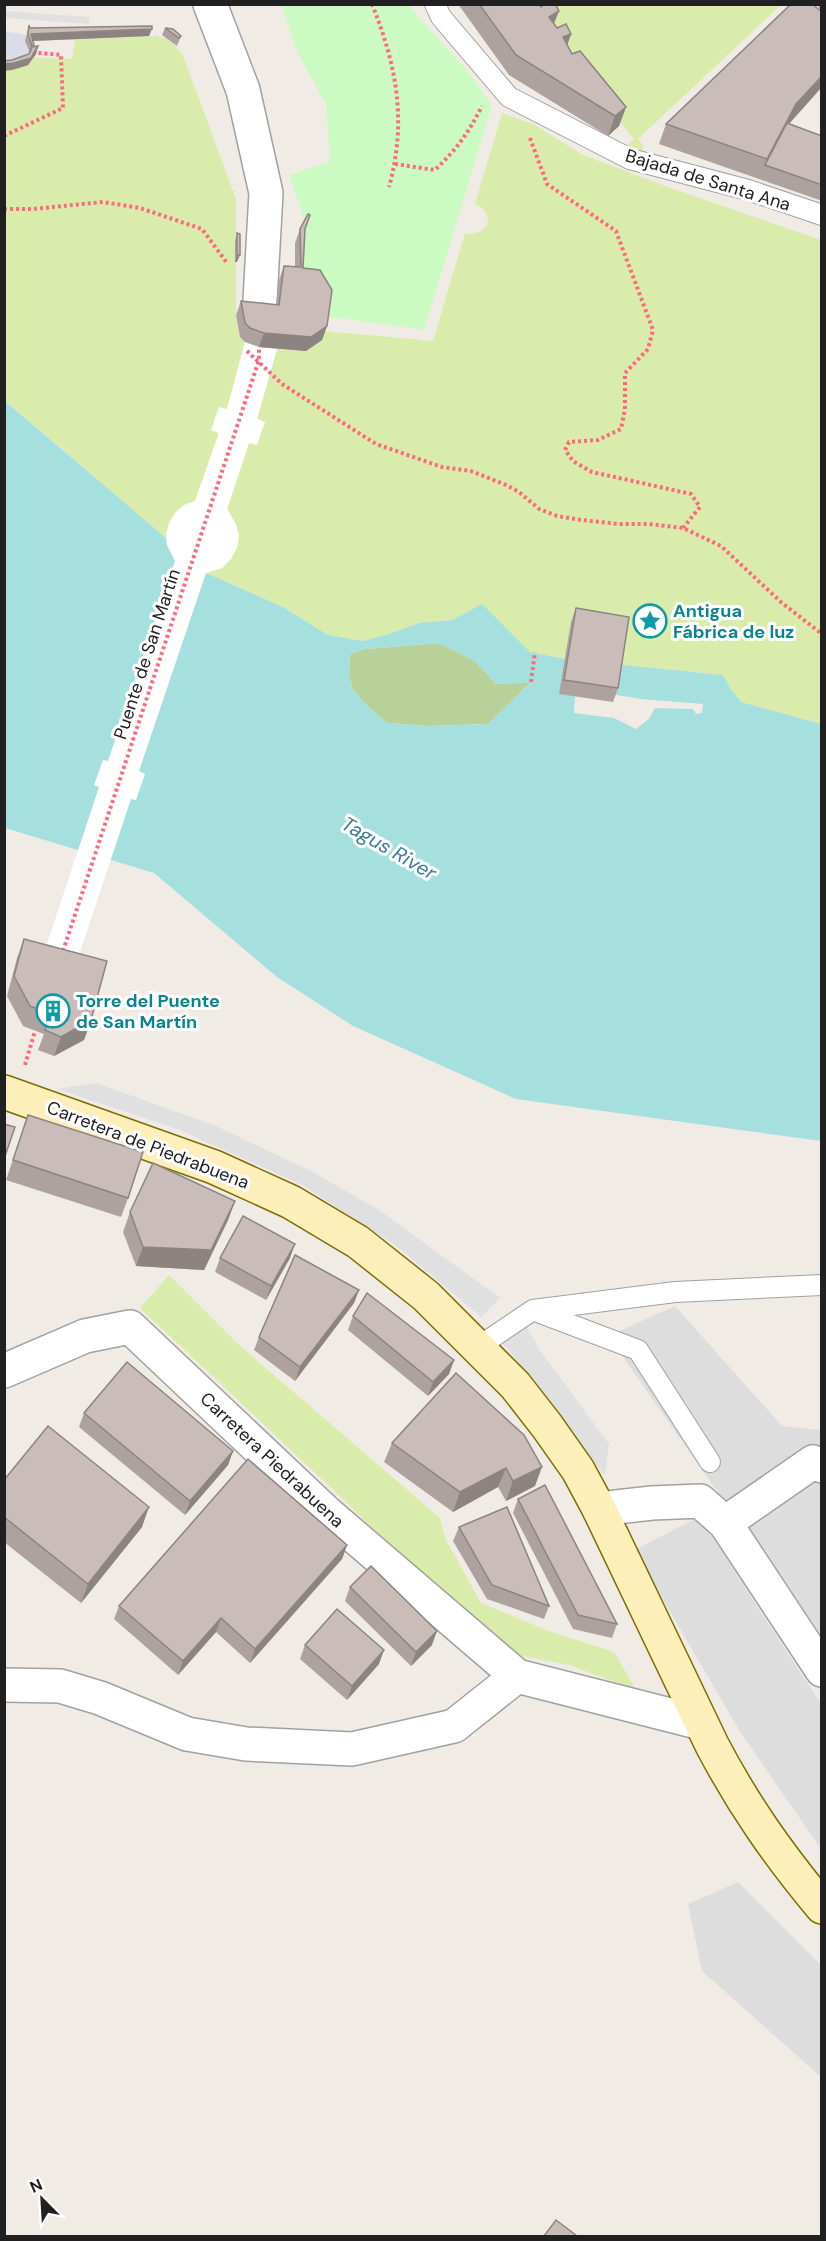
<svg xmlns="http://www.w3.org/2000/svg" width="826" height="2241" font-family="'DM Sans',sans-serif">
<rect width="100%" height="100%" fill="#f1ebe6"/>
<g fill="#dedddd">
<path d="M675 1306 782 1426 821 1430V1639L608 1336Z"/>
<path d="M699 1517 821 1704V1849L739 1730 634 1550Z"/>
<path d="M738 1882 821 1965V2077L702 1971 688 1904Z"/>
</g>
<g fill="#daecab">
<path d="M541 5H781L638 139 643 145V151L639 154 628 147 630 142 634 139 577 68Z"/>
<path d="M157 36 168 39 182 53 236 199V315L240 337 245 342 227 409 212 430 219 433 195 501 184 505 166 534V538L5 400 4 71 28 65 34 57 72 59 75 39Z"/>
<path d="M502 113 533 124 583 155 668 187 821 240V724L741 702 730 688 723 675 565 659 530 652 482 605 452 620 419 623 389 634 363 641 328 635 283 607 206 573 211 572 227 510 249 443 264 422 257 419 277 349 306 351 323 331 433 341 465 233C489 238 497 213 475 204Z"/>
<path d="M169 1275 239 1345 440 1518 445 1538 481 1603 549 1631 614 1652 636 1690 569 1665 517 1655 458 1614 341 1497 140 1308Z"/>
</g>
<path fill="#b7d199" d="M439 643 475 661 496 684 531 682 488 724 428 726 387 723 365 704 353 689 349 677 350 654 365 649Z"/>
<path fill="#cbfbc2" d="M281 5H411L413 11 469 73 492 105 424 330 325 316 296 281 295 243 306 223 289 175 330 161 326 104 298 53Z"/>
<g fill="#e0e0e0">
<path d="M4 11 89 17V24L5 18Z"/>
<path d="M96 1083 216 1126 311 1171 379 1210 500 1298 481 1317 394 1244 302 1185 180 1130 57 1089Z"/>
<path d="M526 1325 539 1349 609 1444 605 1476 544 1393 501 1341Z"/>
</g>
<path fill="#dadde7" d="M4 31 26 35 30 58 5 68Z"/>
<path fill="#a5e0df" fill-rule="evenodd" d="M4 400 166 538 167 545 206 573 283 607 328 635 363 641 389 634 419 623 452 620 482 604 530 652 565 659 723 675 730 688 741 702 821 724V1141L516 1099 353 1026 277 977 154 873 5 828ZM439 643 475 661 496 684 530 683 488 724 428 726 387 723 365 704 353 689 349 677 350 654 365 649ZM561 686 641 699 703 704 702 713 696 714 693 709 655 708 649 719 636 729 614 718 574 713 575 696Z"/>
<path fill="#fff" d="M245 342 259 347 277 349 257 419 265 422 257 445 249 443 227 509 236 524 239 536 237 548 231 559 222 568 206 573 139 771 145 774 136 800 131 799 73 973 40 965 99 787 94 785 103 760 108 761 175 561 167 545 166 534 169 523 175 513 184 505 195 501 219 433 211 430 219 407 227 409Z"/>
<g fill="none" stroke-linecap="round" stroke-linejoin="round">
<g stroke="#a1a1a1" stroke-width="22">
<g id="lane">
<path d="M435 4 441 17 509 97 630 159 748 190 822 215"/>
<path d="M535 1311 638 1350 710 1462"/>
<path d="M478 1347 533 1310 675 1292 822 1285"/>
</g>
</g>
<g stroke="#a1a1a1" stroke-width="36">
<g id="street">
<path d="M210 4 243 90 266 193 259 318"/>
<path d="M4 1371 85 1336 130 1327 327 1513 517 1676 701 1723"/>
<path d="M599 1509 652 1503 700 1501 725 1523 822 1670"/>
<path d="M725 1523 813 1462 822 1466"/>
<path d="M4 1685 60 1686 100 1698 187 1734 246 1744 352 1749 454 1726 517 1676"/>
</g>
</g>
<g stroke="#7d6d01" stroke-width="36">
<path id="secondary" d="M4 1092 214 1167 291 1202 358 1242 426 1296 515 1385 547 1426 578 1470 599 1509 712 1745C744 1806 778 1854 822 1907"/>
</g>
<g stroke="#fe697e" stroke-width="4" stroke-dasharray="3 3" stroke-linecap="butt">
<path d="M372 4C397 67 407 121 389 187"/>
<path d="M4 136 63 108 61 55 29 52"/>
<path d="M530 138 547 184 616 231 653 330 648 349 625 373V409L621 429 598 440 569 442 565 450 573 461 592 472 691 494 700 507 683 528"/>
<path d="M395 164 435 170C457 149 469 132 482 106"/>
<path d="M4 209H33L103 202 140 208 202 229 227 263"/>
<path d="M247 351 282 384 376 444 442 467 471 471 506 485 519 492 539 509 557 516 581 520 619 524H649L683 528 721 546 782 603 822 634"/>
<path d="M531 682 535 652"/>
<path d="M25 1065 35 1031"/>
</g>
<use href="#lane" stroke="#fff" stroke-width="20"/>
<use href="#street" stroke="#fff" stroke-width="33"/>
<use href="#secondary" stroke="#fcefb9" stroke-width="33"/>
<path stroke="#fe697e" stroke-width="4" stroke-dasharray="3 3" stroke-linecap="butt" d="M63 951 259 360V347"/>
</g>
<g fill="#ada29f">
<path d="M458 4H540L557 28 571 34 567 45 572 54 626 107 619 126 608 136 509 75Z"/>
<path d="M816 4H822V12Z"/>
<path d="M29 25 30 28 149 36 33 41 34 45V47L38 46 36 54 28 65 12 70V60L29 54 30 53 25 41Z"/>
<path d="M165 28 181 36 177 46 162 35Z"/>
<path d="M666 124H790L822 136V201L659 144Z"/>
<path d="M300 229 305 230 303 268 327 326 322 340 306 351 259 347 245 342 240 337 236 315 241 301 276 305 279 280 284 266 295 267V243Z"/>
<path d="M237 233V262H235V241Z"/>
<path d="M576 608 618 688 613 702 559 694 571 622Z"/>
<path d="M24 939 91 1020 84 1040 54 1056 38 1050 44 1034 23 1026 7 996 17 958Z"/>
<path d="M28 1115 128 1198 121 1217 6 1180Z"/>
<path d="M235 1201 228 1220 204 1270 136 1266 123 1232 130 1212Z"/>
<path d="M220 1258H290L266 1300 215 1272Z"/>
<path d="M359 1290 354 1303 295 1381 254 1350 259 1337Z"/>
<path d="M353 1316 454 1360 449 1374 428 1396 348 1330Z"/>
<path d="M456 1373 535 1486 506 1501 498 1487 453 1512 384 1462 392 1443Z"/>
<path d="M84 1413 233 1451 228 1465 185 1515 79 1427Z"/>
<path d="M4 1480 142 1527 81 1603 4 1542Z"/>
<path d="M518 1499 617 1624 612 1638 573 1629 513 1513Z"/>
<path d="M459 1527 549 1606 544 1619 487 1599 453 1541Z"/>
<path d="M347 1545 342 1559 250 1663 216 1632 178 1675 114 1619 119 1606Z"/>
<path d="M350 1587 432 1645 411 1666 345 1601Z"/>
<path d="M305 1645 379 1664 347 1700 300 1659Z"/>
</g>
<g fill="#8d8482">
<path d="M559 11 551 31 549 17Z"/>
<path d="M152 29 149 36 30 41 31 34Z"/>
<path d="M571 34 564 54 563 37Z"/>
<path d="M38 46 36 54 28 65 12 70 4 71V64L31 58Z"/>
<path d="M822 76V87L789 124 765 165 767 159 796 104Z"/>
<path d="M626 107 619 126 608 136 615 116Z"/>
<path d="M237 255H240L237 262H235Z"/>
<path d="M327 326 322 340 306 351 259 347 264 333Z"/>
<path d="M91 1020 84 1040 54 1056 61 1037Z"/>
<path d="M235 1201 228 1220 204 1270 136 1266 143 1247Z"/>
<path d="M295 1244 290 1258 266 1300 271 1286Z"/>
<path d="M359 1290 354 1303 295 1381 300 1367Z"/>
<path d="M454 1360 449 1374 428 1396 433 1382Z"/>
<path d="M233 1451 228 1465 185 1515 190 1501Z"/>
<path d="M542 1467 535 1486 506 1501 513 1481Z"/>
<path d="M506 1468 498 1487 453 1512 460 1492Z"/>
<path d="M149 1507 142 1527 81 1603 88 1584Z"/>
<path d="M347 1545 342 1559 250 1663 255 1649Z"/>
<path d="M221 1618 216 1632 178 1675 183 1661Z"/>
<path d="M437 1631 432 1645 411 1666 416 1652Z"/>
<path d="M384 1650 379 1664 347 1700 352 1686Z"/>
</g>
<g fill="#c9bcb9" stroke="#8d8482" stroke-width="1.5">
<path d="M479 4H540L541 7 545 4H555L559 11 549 17 557 28 566 24 571 34 563 37 572 54 580 51 626 107 615 116 516 55Z"/>
<path d="M791 4H812L822 12V76L796 104 767 159 666 124Z"/>
<path d="M29 25 30 28 152 26V29L31 34 34 45 32 46 28 34Z"/>
<path d="M165 28 173 29 181 36 179 38Z"/>
<path d="M38 46 31 58 14 63 4 64V61L12 60 29 54 32 47Z"/>
<path d="M787 123 822 136V185L765 165Z"/>
<path d="M308 214 310 215 305 229 303 268 320 270 332 290 327 326 311 337 264 333 250 328 245 323 241 301 279 305 284 266 301 267 300 229Z"/>
<path d="M237 233 240 234V255H237Z"/>
<path d="M576 608 629 617 618 688 564 680Z"/>
<path d="M24 939 107 961 91 1020 61 1037 45 1030 52 1015 30 1006 14 976Z"/>
<path d="M28 1115 143 1152 128 1198 13 1160Z"/>
<path d="M4 1124 15 1127 4 1159Z"/>
<path d="M153 1163 235 1201 211 1250 143 1247 130 1212Z"/>
<path d="M243 1216 295 1244 271 1286 220 1258Z"/>
<path d="M295 1255 359 1290 300 1367 259 1337Z"/>
<path d="M367 1293 454 1360 433 1382 353 1316Z"/>
<path d="M127 1362 233 1451 190 1501 84 1413Z"/>
<path d="M456 1373 524 1435 542 1467 513 1481 506 1468 460 1492 392 1443Z"/>
<path d="M48 1426 149 1507 88 1584 4 1517V1480Z"/>
<path d="M248 1459 347 1545 255 1649 221 1618 183 1661 119 1606Z"/>
<path d="M545 1485 617 1624 578 1615 518 1499Z"/>
<path d="M507 1507 549 1606 492 1585 459 1527Z"/>
<path d="M371 1566 437 1631 416 1652 350 1587Z"/>
<path d="M337 1609 384 1650 352 1686 305 1645Z"/>
<path d="M556 2220 577 2236H544Z"/>
</g>
<defs>
<g id="sight-ring" transform="scale(1.725)"><circle r="9.5" fill="#fff" stroke="#0f9aa8" stroke-width="1.5"/><path d="M0-6L1.8-2.2L6-1.7L2.9 1.2L3.7 5.4L0 3.3L-3.7 5.4L-2.9 1.2L-6-1.7L-1.8-2.2Z" fill="#0f9aa8"/></g>
<g id="building-ring" transform="scale(1.725)"><circle r="9.5" fill="#fff" stroke="#0f9aa8" stroke-width="1.5"/><path d="M-4-6H4V6H1V3H-1V6H-4ZM-2.5-4.3h1.7v1.8h-1.7ZM.8-4.3h1.7v1.8H.8ZM-2.5-1h1.7V.8h-1.7ZM.8-1h1.7V.8H.8Z" fill="#0f9aa8"/></g>
</defs>
<g fill-rule="evenodd">
<use href="#sight-ring" x="650" y="621"/>
<use href="#building-ring" x="53" y="1011"/>
</g>
<g text-anchor="middle" dominant-baseline="central" stroke-width="6" stroke-linejoin="round" paint-order="stroke">
<g font-size="18" fill="#202020" stroke="#fff">
<text transform="translate(708 180) rotate(17)">Bajada de Santa Ana</text>
<text transform="translate(147 654) rotate(-72)">Puente de San Martín</text>
<text transform="translate(148 1145) rotate(21)">Carretera de Piedrabuena</text>
<text transform="translate(272 1460) rotate(43)">Carretera Piedrabuena</text>
</g>
<g font-size="18" font-weight="bold" fill="#0d838f" stroke="#fff" text-anchor="start">
<text x="673" y="611">Antigua<tspan x="673" dy="21">Fábrica de luz</tspan></text>
<text x="76" y="1001">Torre del Puente<tspan x="76" dy="21">de San Martín</tspan></text>
</g>
<g font-size="20" font-style="italic" fill="#3d7c93" stroke="#fff">
<text transform="translate(389 848) rotate(30)">Tagus River</text>
</g>
</g>
<rect width="826" height="2241" fill="none" stroke="#202020" stroke-width="12"/>
<g transform="translate(42 2199) rotate(336)" stroke="#ffffff" stroke-width="4.5" paint-order="stroke">
<path d="M0-4.5L10 22L0 15L-10 22Z" fill="#202020"/>
<text y="-9" font-size="16" font-weight="bold" text-anchor="middle" fill="#202020">N</text>
</g>
</svg>
